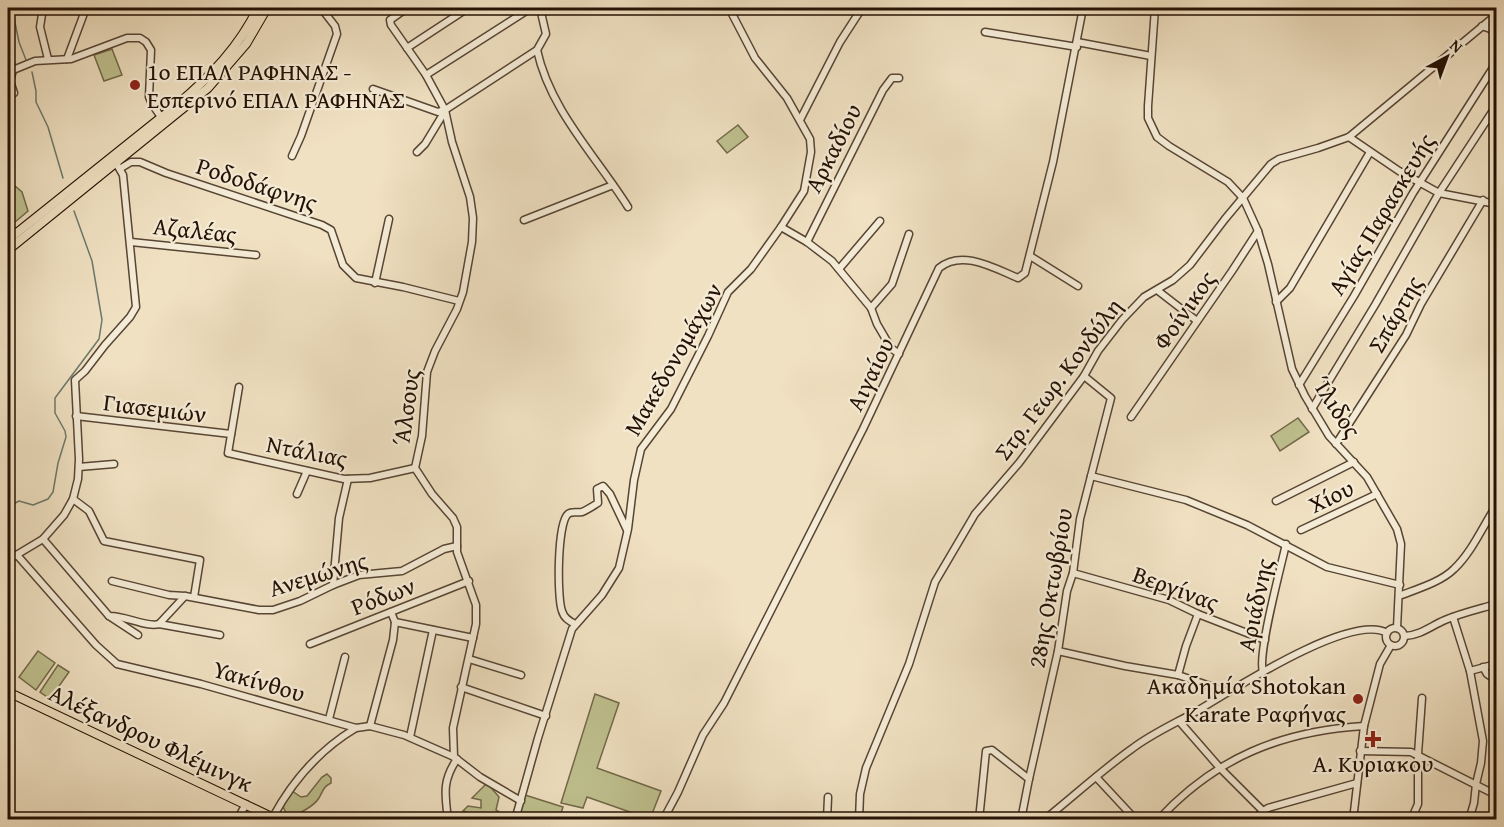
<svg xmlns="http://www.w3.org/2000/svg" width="1504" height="827" font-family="'Gentium Book Plus',serif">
<rect width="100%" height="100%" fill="#f0e1c2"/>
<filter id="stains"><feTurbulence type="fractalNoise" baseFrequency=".00333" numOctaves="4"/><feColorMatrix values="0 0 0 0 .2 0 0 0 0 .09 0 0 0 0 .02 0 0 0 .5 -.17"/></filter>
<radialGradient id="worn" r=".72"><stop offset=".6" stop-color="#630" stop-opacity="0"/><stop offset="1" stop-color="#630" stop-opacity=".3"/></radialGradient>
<g fill="#bfc18f" stroke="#72694a" stroke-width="1.5">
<path d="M112 49 122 75 104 81 94 55Z"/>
<path d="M738 125 748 137 727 153 717 141Z"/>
<path d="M8 180 22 192 28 211 8 228Z"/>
<path d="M1298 418 1309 432 1280 451 1271 436Z"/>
<path d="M38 651 55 663 36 690 19 677Z"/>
<path d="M58 665 69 672 50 699 40 692Z"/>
<path d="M595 694 619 703 597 768 661 791 650 819 587 797 583 808 561 803Z"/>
<path d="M327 774 331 778V783C323 787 323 791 319 798 314 806 297 816 288 816L282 805 292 791 301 797 307 796 322 777Z"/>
<path d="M487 783 499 797 496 810 510 819H476V815L463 811 468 806 481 808V800L472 798Z"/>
<path d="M525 795 563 807 559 819 518 820Z"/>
</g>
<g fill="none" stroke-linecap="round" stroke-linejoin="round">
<g stroke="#6b796c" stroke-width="1.5">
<path d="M12 8 19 42 26 60"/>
<path d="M32 72 36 91V102L48 127 63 178"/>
<path d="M8 507 19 501 33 505 48 499 53 492 58 463 66 437 65 431 55 413V398L99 339 102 320 92 261 74 211"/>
<path d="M8 813 18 820"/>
</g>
<g stroke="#574534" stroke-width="9">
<g id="minor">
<path d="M43 8 40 27 48 59"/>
<path d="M407 8 390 20 391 25 426 75 445 110 452 142 470 197 473 218 472 242 463 292 457 309 435 351 427 372 422 436 415 468 432 494 453 518 457 527V552L476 605V624L453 728 454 757"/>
<path d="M540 8 546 34 537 50C550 110 596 156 628 207"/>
<path d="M1155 8 1148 106V118L1157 137 1169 146 1228 182 1243 198 1258 231 1268 264 1292 369 1305 396 1329 436 1367 477 1397 529 1401 544 1397 628"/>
<path d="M1482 26 1496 31"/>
<path d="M985 32 1077 47"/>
<path d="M1077 42 1151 56"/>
<path d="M407 48 468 8"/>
<path d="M8 55 13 70"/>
<path d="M67 59 86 8"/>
<path d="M13 70 35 61 71 59 127 38H140L146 42 151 50 149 97 152 104 161 117"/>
<path d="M13 70 10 81 14 93"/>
<path d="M426 75 531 8"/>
<path d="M373 89 438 112 445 110 537 50"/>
<path d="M800 120 840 42 862 8"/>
<path d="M1349 137 1399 171 1439 193 1496 204"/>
<path d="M417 152 425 144 445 111"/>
<path d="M292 156 301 136 337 34 335 26 321 8"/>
<path d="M121 168 131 162H140L166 173 322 225 331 230 343 265 356 278 403 287 459 301"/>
<path d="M524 220 613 185"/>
<path d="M781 227 807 242 832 261 871 308 877 324 891 348 899 354"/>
<path d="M131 242 256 255"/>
<path d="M807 242 883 90 892 78H899"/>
<path d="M1030 256 1078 286"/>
<path d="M839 269 880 221"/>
<path d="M375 283 389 219"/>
<path d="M1157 290 1197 321"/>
<path d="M1276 302 1290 288 1370 152"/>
<path d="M871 308 892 284 909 234"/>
<path d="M1299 385 1354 296 1413 193 1496 63"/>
<path d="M239 387 228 453 344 479 370 478 415 468"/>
<path d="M1312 409 1375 305 1439 193 1496 106"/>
<path d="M76 416 231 434"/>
<path d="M1131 417 1232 271 1258 231"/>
<path d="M1336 444 1406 335 1421 304 1483 200"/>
<path d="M79 467 114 464"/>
<path d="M1091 476 1186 500 1247 525 1327 567 1400 585"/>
<path d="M297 494 307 471"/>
<path d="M73 499 89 511 104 541 200 560 194 597"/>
<path d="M1276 501 1354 462"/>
<path d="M1301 530 1377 494"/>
<path d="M43 539 109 616C124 615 147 628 159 624L220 635"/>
<path d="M17 555 96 645 117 664 201 684 356 728 370 726 404 735 454 757 480 777 521 801"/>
<path d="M8 560 43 539 64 515 73 499 78 479 79 459 75 380 85 371 105 345 130 317 136 307 123 175 116 163"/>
<path d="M1073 573 1169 600 1198 614 1265 640"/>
<path d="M112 581 169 595 185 596 259 610H273L300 601 333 585 359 575 402 571 444 549 457 546"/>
<path d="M333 585 339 518 348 479"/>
<path d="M1399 596C1417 589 1441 582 1454 569 1472 552 1483 526 1496 506"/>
<path d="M391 612 395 622 473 638"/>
<path d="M109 616 138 635"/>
<path d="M1453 617 1470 671 1483 741 1481 763 1476 784 1474 803 1469 820"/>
<path d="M159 624 185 596"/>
<path d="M575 624C569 621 564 618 562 611 557 598 557 523 568 514 571 511 577 513 582 512 587 510 593 506 598 503L597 489 603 486 610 494 627 530"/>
<circle cx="1395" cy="637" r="9"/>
<path d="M1405 636C1421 635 1431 626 1445 620 1461 613 1479 609 1496 604"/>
<path d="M310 644 469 581"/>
<path d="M1058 651 1125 666 1178 675 1228 692"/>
<path d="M469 659 521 675"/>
<path d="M1483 667 1487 674 1496 680"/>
<path d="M1470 671 1496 664"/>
<path d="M1263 672C1257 655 1281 567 1286 544"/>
<path d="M1178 675 1186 646 1198 614"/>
<path d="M461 687 546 716"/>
<path d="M329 719 345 657"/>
<path d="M1179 721 1220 768 1263 811"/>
<path d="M370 726 393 640 395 622"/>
<path d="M410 737 433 630"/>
<path d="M1360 751 1411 752 1496 795"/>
<path d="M1096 777 1136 820"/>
<path d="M273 817C293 780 319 750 356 728"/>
<path d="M237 820 246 804"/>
<path d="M448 820C445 794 442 781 457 759"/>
<path d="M515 820 538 738 572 629 602 595 619 568 628 529 634 480 641 449 671 409 708 336 728 292 751 269 781 227 804 191 811 152 810 139 787 98 755 58 729 8"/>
<path d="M663 820 678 792 703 735 724 703 863 429 939 268C962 249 994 268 1018 278L1025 273 1053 162 1083 8"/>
<path d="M827 820 828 797"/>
<path d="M859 820 860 794 866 768 909 664 935 582 975 514 1019 463 1084 376 1098 351 1122 320 1144 297 1173 280 1190 265 1225 219 1271 164 1279 159 1318 148 1349 137 1496 15"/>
<path d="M979 820 986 751 992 750 1029 779"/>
<path d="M1021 820 1029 779 1058 651 1067 591 1073 573 1080 519 1111 398 1084 376"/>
<path d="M1044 820C1074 796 1102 770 1133 748 1153 733 1176 723 1197 711 1231 691 1351 612 1387 633"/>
<path d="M1158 820C1215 758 1281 731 1364 726"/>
<path d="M1254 820 1263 811 1268 808 1357 783"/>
<path d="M1353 820 1364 726 1380 664 1391 645"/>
<path d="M1411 820 1418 804V754L1422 698"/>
</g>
</g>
<g stroke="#241104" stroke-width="10">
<g id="major">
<path d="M8 240 178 104C211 76 239 47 258 8"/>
<path d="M8 250 208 88 246 44 267 8"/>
<path d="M8 692 278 820"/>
</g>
</g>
<use href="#minor" stroke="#f5ecd7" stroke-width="6"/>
<use href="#major" stroke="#f0e1c2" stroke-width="8"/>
</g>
<g fill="#8f2418" stroke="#f5ecd7" stroke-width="2">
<circle cx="135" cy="85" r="6"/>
<circle cx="1358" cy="699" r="6"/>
<path d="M1370 730h6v6h6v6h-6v6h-6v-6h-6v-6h6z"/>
</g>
<g text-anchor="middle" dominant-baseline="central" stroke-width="4.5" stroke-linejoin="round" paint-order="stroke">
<g font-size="24" fill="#241104" stroke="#f5ecd7" text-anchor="start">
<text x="147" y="71">1ο ΕΠΑΛ ΡΑΦΗΝΑΣ -<tspan x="147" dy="28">Εσπερινό ΕΠΑΛ ΡΑΦΗΝΑΣ</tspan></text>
<text x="1346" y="685" text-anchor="end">Ακαδημία Shotokan<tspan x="1346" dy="28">Karate Ραφήνας</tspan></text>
<text x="1373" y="763" text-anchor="middle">Α. Κυριακου</text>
</g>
<g font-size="24" fill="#241104" stroke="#f5ecd7">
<text transform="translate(833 148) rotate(-63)">Αρκαδίου</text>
<text transform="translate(257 184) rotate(18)">Ροδοδάφνης</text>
<text transform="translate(1381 214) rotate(-59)">Αγίας Παρασκευής</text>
<text transform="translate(195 230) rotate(6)">Αζαλέας</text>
<text transform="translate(1184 310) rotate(-55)">Φοίνικος</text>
<text transform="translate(1395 314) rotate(-60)">Σπάρτης</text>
<text transform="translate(673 359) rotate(-60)">Μακεδονομάχων</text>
<text transform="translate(870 374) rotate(-64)">Αιγαίου</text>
<text transform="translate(1058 379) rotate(-53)">Στρ. Γεωρ. Κονδύλη</text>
<text transform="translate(406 407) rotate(-82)">Άλσους</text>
<text transform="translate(1337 407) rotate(57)">Ίλιδος</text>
<text transform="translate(155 408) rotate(7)">Γιασεμιών</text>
<text transform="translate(307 451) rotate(11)">Ντάλιας</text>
<text transform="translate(1331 496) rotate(-26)">Χίου</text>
<text transform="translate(318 574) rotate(-17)">Ανεμώνης</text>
<text transform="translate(1050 588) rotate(-80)">28ης Οκτωβρίου</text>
<text transform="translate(1176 588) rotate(20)">Βεργίνας</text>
<text transform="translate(383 596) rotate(-21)">Ρόδων</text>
<text transform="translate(1255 605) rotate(-78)">Αριάδνης</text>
<text transform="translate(259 681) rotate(16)">Υακίνθου</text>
<text transform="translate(151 738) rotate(25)">Αλέξανδρου Φλέμινγκ</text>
</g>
</g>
<rect width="1504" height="827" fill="none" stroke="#f0e1c2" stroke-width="30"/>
<rect x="9" y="9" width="1486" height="809" fill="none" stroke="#241104" stroke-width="3"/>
<rect x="15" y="15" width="1474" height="797" fill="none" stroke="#241104" stroke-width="1.5"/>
<g transform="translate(1447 57) rotate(41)" stroke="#f5ecd7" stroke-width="4.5" paint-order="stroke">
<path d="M0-4.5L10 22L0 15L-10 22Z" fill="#241104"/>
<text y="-9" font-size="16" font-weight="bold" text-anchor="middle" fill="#241104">N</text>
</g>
<rect width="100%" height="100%" filter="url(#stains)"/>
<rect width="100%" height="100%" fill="url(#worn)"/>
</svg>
